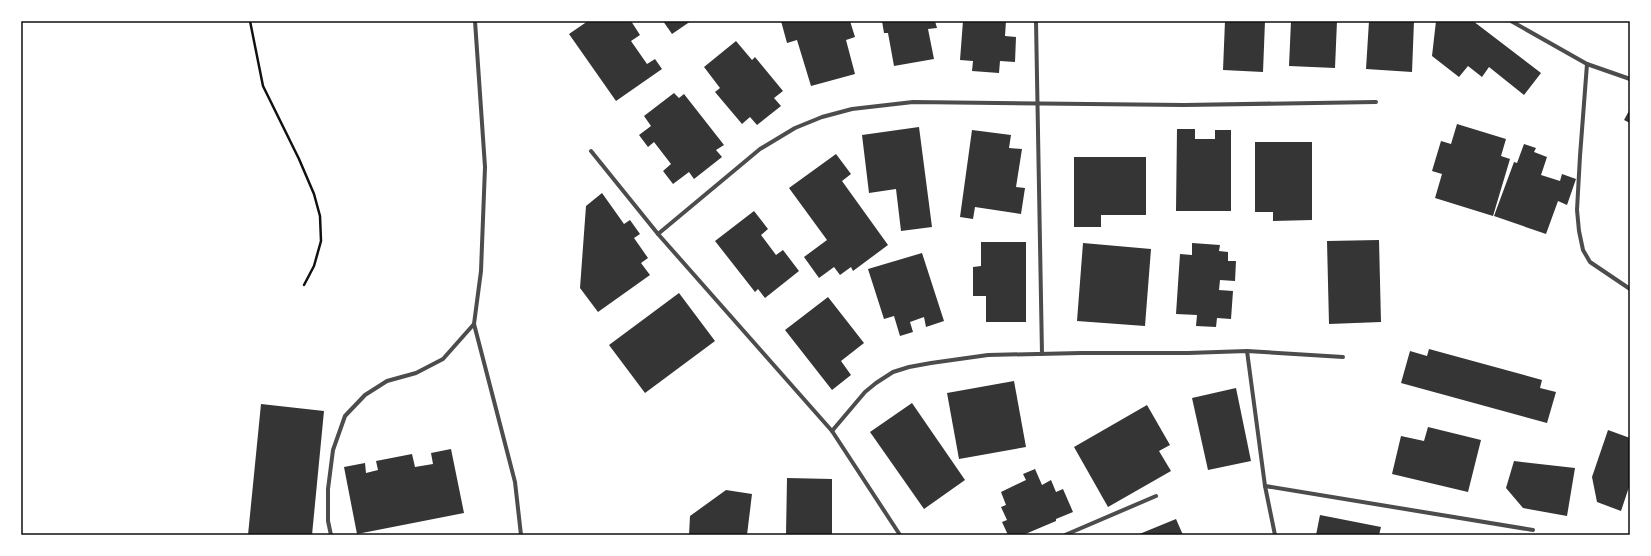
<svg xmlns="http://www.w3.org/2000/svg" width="1651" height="556" font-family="Poppins,sans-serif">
<rect width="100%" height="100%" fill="#fff"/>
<g fill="#353535">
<path d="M588 21H631L640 35 631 41 647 64 655 59 662 69 616 101 569 34Z"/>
<path d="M663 21H691L672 34Z"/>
<path d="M781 21H850L855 37 846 40 855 74 811 86 797 40 787 43Z"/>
<path d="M882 21H935L937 28 928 29 934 59 894 66 888 33H884Z"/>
<path d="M963 21H1006L1005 36 1016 37 1015 62 1000 61 999 73 972 71 973 61 960 60Z"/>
<path d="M1225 21H1265L1263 72 1223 70Z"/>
<path d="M1291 21H1337L1335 68 1289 66Z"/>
<path d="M1369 21H1414L1412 72 1366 69Z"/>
<path d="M1436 21H1473L1541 73 1524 95 1489 67 1482 77 1468 66 1459 77 1432 56Z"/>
<path d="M736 41 752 60 755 57 783 91 774 98 781 106 757 125 750 117 742 124 715 92 720 88 704 67Z"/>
<path d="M674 93 679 98 684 94 724 145 716 150 722 157 694 179 689 172 673 184 663 171 671 164 654 142 648 147 639 135 651 126 644 116Z"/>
<path d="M1630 109V123L1624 120Z"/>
<path d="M1457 124 1506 139 1501 156 1510 159 1493 216 1435 198 1442 174 1432 171 1441 141 1451 144Z"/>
<path d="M919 127 932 227 901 231 896 189 869 193 862 135Z"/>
<path d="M1177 129H1195V139H1215V130H1231V211H1176Z"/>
<path d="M972 130 1011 135 1009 148 1022 149 1016 187 1025 188 1021 214 975 207 973 219 960 217Z"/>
<path d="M1255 142H1312V220L1273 221V212H1255Z"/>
<path d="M1524 144 1536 148 1534 152 1547 157 1541 175 1560 181 1562 174 1576 179 1567 205 1558 201 1546 234 1494 216 1514 162 1517 163Z"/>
<path d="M836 154 851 174 842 181 888 245 853 271 851 267 840 275 834 267 819 278 804 257 827 240 789 188Z"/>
<path d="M1074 157H1146V215H1101V227H1074Z"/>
<path d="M602 193 624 224 630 220 640 234 634 238 648 258 641 263 650 275 598 312 580 288 586 206Z"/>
<path d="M754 211 768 229 761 235 776 255 783 250 799 271 765 298 758 289 755 292 715 241Z"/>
<path d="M1379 240 1381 322 1329 324 1327 241Z"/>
<path d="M981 242H1026V322H986V296H973V267L981 266Z"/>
<path d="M1083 243 1151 249 1145 326 1077 321Z"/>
<path d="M1192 243 1220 245 1219 251 1228 252V261H1236L1235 281 1220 280 1219 290 1233 291 1231 319 1217 318 1216 327 1196 326 1197 315 1176 314 1180 254 1192 255Z"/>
<path d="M922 253 944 321 926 327 924 317 910 322 913 332 900 336 894 316 884 319 868 269Z"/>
<path d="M679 293 715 341 645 393 609 345Z"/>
<path d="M828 297 864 343 841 361 851 375 832 390 785 330Z"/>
<path d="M1429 349 1542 380 1540 388 1556 392 1547 423 1401 383 1410 351 1427 356Z"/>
<path d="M1014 381 1026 447 959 459 947 393Z"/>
<path d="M1236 388 1251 461 1208 470 1192 398Z"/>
<path d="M912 403 965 480 924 509 870 432Z"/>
<path d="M261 404 324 411 312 535H248Z"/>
<path d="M1147 405 1170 445 1159 451 1171 471 1108 507 1074 447Z"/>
<path d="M1428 427 1481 440 1468 492 1392 474 1401 436 1424 441Z"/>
<path d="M1608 430 1630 438V484L1621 511 1597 502 1592 477Z"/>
<path d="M451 449 464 513 357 534 344 467 365 463 366 473 378 470 376 461 412 454 415 467 433 464 431 453Z"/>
<path d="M1514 461 1575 468 1567 516 1523 508 1506 488Z"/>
<path d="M1035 469 1042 485 1051 480 1056 492 1063 489 1073 512 1056 519V521L1023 535H1008L1002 522 1007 520 1001 507 1006 505 1001 492 1026 480 1023 474Z"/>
<path d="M787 478 832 479V535H786Z"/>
<path d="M726 490 752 494 747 535H689L690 516Z"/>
<path d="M1320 515 1381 527 1379 535H1316Z"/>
<path d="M1176 519 1183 535H1137Z"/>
</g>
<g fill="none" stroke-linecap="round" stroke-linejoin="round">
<path stroke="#111" stroke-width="2.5" d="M250 21 263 86 299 159 314 194 320 216 321 241 314 266 304 285"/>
<g stroke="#4c4c4c" stroke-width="4">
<path d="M1036 21 1042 354"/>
<path d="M1511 21 1587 64 1580 156 1577 210 1579 231 1583 250 1590 262 1630 289"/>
<path d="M1587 64 1630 79"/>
<path d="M591 151 658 234 832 431 900 535"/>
<path d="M658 234 760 149 795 128 822 117 852 109 913 102 1184 105 1376 102"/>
<path d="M474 324 515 482 521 535"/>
<path d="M1247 351 1265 486 1275 535"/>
<path d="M832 431 865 392 876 383 893 372 909 367 931 363 988 355 1081 353H1188L1247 351 1343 357"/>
<path d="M1265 486 1533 530"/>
<path d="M331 535 328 521V489L333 450 345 416 365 395 387 381 416 373 443 359 474 324 481 271 485 167 475 21"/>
<path d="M1065 535 1156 496"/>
</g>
</g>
<rect width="1651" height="556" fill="none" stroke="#ffffff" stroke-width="44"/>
<rect x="22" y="22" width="1607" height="512" fill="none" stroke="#111" stroke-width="1.5"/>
</svg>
